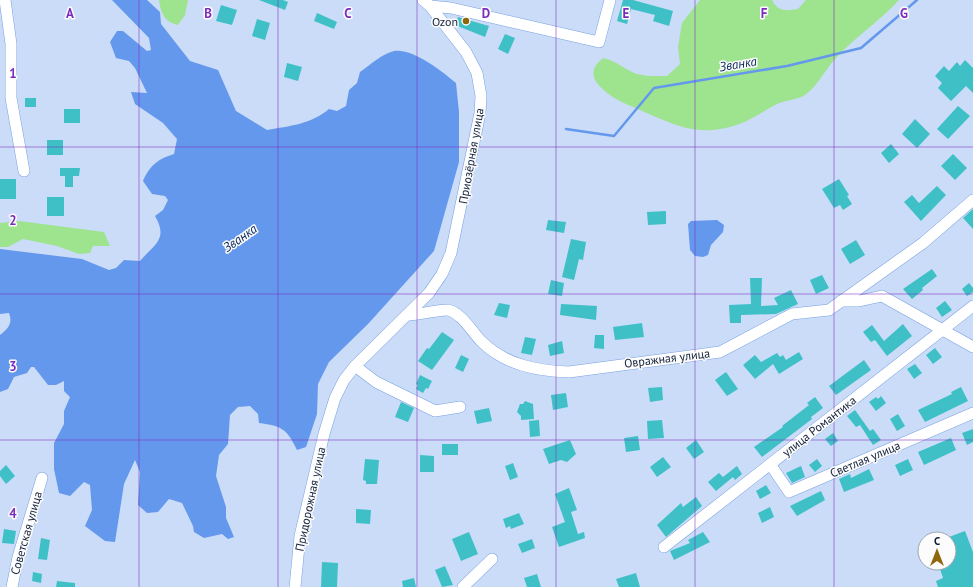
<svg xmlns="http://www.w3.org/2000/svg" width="973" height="587" font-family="'PT Sans',sans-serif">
<rect width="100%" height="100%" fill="#cbdcf8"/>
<g fill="#9ee38e">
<path d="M159 0H188L185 15 178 25C164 22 161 13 159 0Z"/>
<path d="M700 0H772C778 12 786 11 798 9L806 0H899C880 21 855 37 836 58 825 69 818 86 805 95 797 100 785 100 777 104 765 110 754 118 742 123 705 137 683 129 649 114 634 107 618 102 606 92 592 81 588 70 603 58 616 61 622 67 632 72 643 77 656 76 667 76L680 64 678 47 682 23Z"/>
<path d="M19 221 104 232 110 246H93L90 253 79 254 57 246 23 239 8 247H0V223Z"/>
</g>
<g fill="#6498ed">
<path d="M112 0H147L160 12 161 24 190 61 218 70 236 111 267 130C290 126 311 124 329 109L337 111 346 106 349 90 357 83 360 72C370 65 382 54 394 51 413 48 443 72 456 83L459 112V162L434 251 368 324 329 362 318 384 317 414 306 447 297 450C287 429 282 426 259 423L258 414 250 406 238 407 230 415 228 444 219 455 216 476 226 507V518L234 537 228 539 222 534 204 538 194 532 193 526 182 503 169 499 158 512 147 513 138 505 140 472 135 460 124 484 115 542 105 541 85 526 92 510 90 485 84 482 70 496 59 493 54 469V443L64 424V411L70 397 64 391V381L56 385H48L34 367H31L27 373 14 377 8 389 0 392V335C8 328 13 324 9 313L0 314V249L82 259 109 270 116 268 124 260 140 261C156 243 168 239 155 216L163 210 168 200 165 196 152 194 143 181C150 165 158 159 174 154L177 139 163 123 135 104 131 92 147 93 135 68 129 61 116 58 110 42 117 31H123L147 51 151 50 149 38Z"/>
<path d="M717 220 724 225 723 232 711 245 708 255 703 257 695 256 690 250 688 224 691 221Z"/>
</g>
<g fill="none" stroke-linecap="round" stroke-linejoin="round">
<path stroke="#6498ed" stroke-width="2.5" d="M566 129 614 136 654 88 787 66 861 48 917 0"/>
</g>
<g fill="#3fc0c7">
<path d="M259 0H283L288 2 285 10Z"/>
<path d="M623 0H633L673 11 669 26 653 21 655 15 631 9 627 24 617 21Z"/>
<path d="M221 5 237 10 232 25 216 21Z"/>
<path d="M317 13 337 22 334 29 314 21Z"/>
<path d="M458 17 489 26 485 37 455 25Z"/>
<path d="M257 19 270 23 265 40 252 36Z"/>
<path d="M505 34 515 38 508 54 498 49Z"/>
<path d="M965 60 973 68V93L966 86 951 101 938 88 942 83 935 76 944 66 949 71 957 62 960 66Z"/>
<path d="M287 63 302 67 298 81 284 77Z"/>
<rect x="25" y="98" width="11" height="9"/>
<path d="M958 106 970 116 948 139 937 129Z"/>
<rect x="64" y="109" width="16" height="14"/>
<path d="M915 119 930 134 917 148 902 134Z"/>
<rect x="47" y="140" width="16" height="15"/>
<path d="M891 144 899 154 889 163 881 153Z"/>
<path d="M953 154 967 168 955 180 941 166Z"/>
<path d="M60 168H80L79 176H73V187H65V176H60Z"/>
<rect x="0" y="179" width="16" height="20"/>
<path d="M839 179 849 195 847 196 852 204 843 210 840 205 834 208 822 189Z"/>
<path d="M937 186 946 195 921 221 904 202 912 195 919 203Z"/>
<rect x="47" y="197" width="17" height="19"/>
<path d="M973 209V229L963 218Z"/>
<path d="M666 211V224L648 225 647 212Z"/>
<path d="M548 220 566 222 564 233 546 230Z"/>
<path d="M571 239 586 242 583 260 579 259 574 280 562 277Z"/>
<path d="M856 240 865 255 850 264 841 249Z"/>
<path d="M932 269 937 276 922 288 923 290 912 299 903 289Z"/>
<path d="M822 275 829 288 816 294 810 280Z"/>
<path d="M750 278H762L761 306 778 305 774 298 791 290 798 304 776 314 741 315V323H730L729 305 751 304Z"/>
<path d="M551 280 564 283 562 296 548 294Z"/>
<path d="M969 283 973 288V292L967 296 962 289Z"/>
<path d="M945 301 952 310 942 317 936 308Z"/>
<path d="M499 303 510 305 507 318 494 315Z"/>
<path d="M561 304 597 306 596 320 560 315Z"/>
<path d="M642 323 644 337 615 340 613 327Z"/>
<path d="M903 324 912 336 887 356 875 340 871 342 863 332 872 325 884 341Z"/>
<path d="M442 332 454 340 432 370 418 361 427 348 429 349Z"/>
<path d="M595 335H604V349L594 348Z"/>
<path d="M525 337 536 339 532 355 521 353Z"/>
<path d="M562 341 564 353 550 356 548 345Z"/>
<path d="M935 348 942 357 933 364 926 355Z"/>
<path d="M799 352 803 359 779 374 773 364 755 379 743 365 755 355 761 362 777 353 780 357 783 355 786 360Z"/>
<path d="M461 355 469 359 463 372 455 368Z"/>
<path d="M864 360 871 370 836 395 829 386Z"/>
<path d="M915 364 922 373 914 379 907 369Z"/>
<path d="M726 372 738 389 727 396 715 380Z"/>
<path d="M420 375 432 381 428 389 426 388 423 393 416 389 418 385 416 384Z"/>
<path d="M662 387 663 400 650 402 648 388Z"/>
<path d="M961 387 968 401 925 422 918 410 952 394 951 392Z"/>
<path d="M566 393 568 407 553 410 551 395Z"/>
<path d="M881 396 886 403 876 411 869 402 876 397 878 399Z"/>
<path d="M815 397 823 408 811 417 812 419 762 457 754 447 783 427 782 426 809 405 807 403Z"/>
<path d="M525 401 533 404 534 419 521 420V416L517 412 520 404H523Z"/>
<path d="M401 402 414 408 408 422 395 417Z"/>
<path d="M489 408 492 421 477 424 474 411Z"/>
<path d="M855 410 870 431 873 429 881 440 873 445 860 425 856 427 847 416Z"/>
<path d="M898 414 905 426 897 431 890 419Z"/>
<path d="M539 420 540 436 530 437 529 421Z"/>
<path d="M662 420 664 438 648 439 647 421Z"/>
<path d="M973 429V442L967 445 962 433Z"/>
<path d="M833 433 838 441 831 446 825 439Z"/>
<path d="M638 436 640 450 626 452 624 438Z"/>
<path d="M951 438 956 450 924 465 918 452Z"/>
<path d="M570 440 576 454 567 462 561 460 549 464 543 449Z"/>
<path d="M696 440 704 452 694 459 686 448Z"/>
<rect x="442" y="444" width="16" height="11"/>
<path d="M420 455 434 456V472H420Z"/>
<path d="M663 457 671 467 657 477 650 467Z"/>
<path d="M365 459 379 460 377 484H366V481L363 480Z"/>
<path d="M817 459 822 466 815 472 809 465Z"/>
<path d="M908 459 913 470 900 476 895 465Z"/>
<path d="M513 463 518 477 510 480 505 466Z"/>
<path d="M6 465 15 476 6 484 0 476V471Z"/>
<path d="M737 466 742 474 735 480 733 477 716 491 708 482 719 473 723 477Z"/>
<path d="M801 466 805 477 792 483 786 473Z"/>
<path d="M869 469 874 480 844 492 839 479 850 474 851 478Z"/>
<path d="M766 485 771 493 760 499 756 491Z"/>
<path d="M569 488 577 510 571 512 578 534 584 532 585 538 559 547 552 527 565 522 555 494Z"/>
<path d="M821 491 825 500 797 516 790 506Z"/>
<path d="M696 497 702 506 666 537 657 525 681 503 683 507Z"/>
<path d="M770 507 774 517 762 523 758 513Z"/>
<path d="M356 509 371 510 370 524 356 523Z"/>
<path d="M519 513 524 524 511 529 510 526 506 528 503 519Z"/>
<path d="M4 529 16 531 14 544 2 543Z"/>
<path d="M965 531 973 552V587H938L936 581 943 578 938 563H949V537Z"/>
<path d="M469 532 478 554 461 561 452 539Z"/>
<path d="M703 532 710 542 674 560 670 551 690 543 688 540Z"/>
<path d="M41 538 50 540 47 560 38 559Z"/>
<path d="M532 539 535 548 522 553 518 544Z"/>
<path d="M322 562 338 563 337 587H321Z"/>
<path d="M445 566 453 585 442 587 435 570Z"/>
<path d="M33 572 42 574 41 583 32 581Z"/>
<path d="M636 573 640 587H619L616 579Z"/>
<path d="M537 574 541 587H527L524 578Z"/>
<path d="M414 578 416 587H403L402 581Z"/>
<path d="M57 581 75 583V587H56Z"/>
</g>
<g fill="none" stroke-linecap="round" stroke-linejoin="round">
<g stroke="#77a0e1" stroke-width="12">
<g id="minor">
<path d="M5 0 11 44V98L24 171"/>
<path d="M430 6 451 8 599 42 610 0"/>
<path d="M841 301H859L882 296 973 347"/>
<path d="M408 315C419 315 442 309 448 310 462 313 472 332 481 341 505 365 537 371 569 372L720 352 792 314 829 310 923 243 973 200"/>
<path d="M355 366 376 382 435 411 460 407"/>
<path d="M770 464 789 492 973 413"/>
<path d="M664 547 973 306"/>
<path d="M12 587 18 557 42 478"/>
<path d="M295 587 300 536 324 434 335 398 344 380 355 366 429 293 442 274 451 253 480 113 481 96 477 73 466 52 430 6 423 0"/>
<path d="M463 587 492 559"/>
</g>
</g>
<use href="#minor" stroke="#fff" stroke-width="11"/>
</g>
<path fill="none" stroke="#7b2cbf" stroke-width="1" stroke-opacity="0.55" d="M139 0V587M278 0V587M417 0V587M556 0V587M695 0V587M834 0V587M0 147H973M0 294H973M0 440H973"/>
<circle fill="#8f660c" stroke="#fcfcfc" stroke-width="1.5" cx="466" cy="21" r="4"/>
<g text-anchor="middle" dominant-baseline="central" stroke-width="3" stroke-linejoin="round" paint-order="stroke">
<g font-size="12" fill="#12213b" stroke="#fcfcfc" text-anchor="end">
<text x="458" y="21">Ozon</text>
</g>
<g font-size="12" fill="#12213b" stroke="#fcfcfc">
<text transform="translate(471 156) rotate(-80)">Приозёрная улица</text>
<text transform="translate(667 358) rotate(-7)">Овражная улица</text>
<text transform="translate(819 426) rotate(-38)">улица Романтика</text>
<text transform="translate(865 459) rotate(-23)">Светлая улица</text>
<text transform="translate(310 499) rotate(-78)">Придорожная улица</text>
<text transform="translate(26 533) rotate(-74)">Советская улица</text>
</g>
<g font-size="13" font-style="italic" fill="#06275a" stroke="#fcfcfc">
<text transform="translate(738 64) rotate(-9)">Званка</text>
<text transform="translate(240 238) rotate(-35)">Званка</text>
</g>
</g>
<g font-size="13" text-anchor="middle" font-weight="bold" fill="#7b2cbf" stroke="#fcfcfc" stroke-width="3" stroke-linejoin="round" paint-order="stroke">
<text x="70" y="18">A</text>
<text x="208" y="18">B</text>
<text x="348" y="18">C</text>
<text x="486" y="18">D</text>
<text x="626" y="18">E</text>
<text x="764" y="18">F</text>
<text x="904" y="18">G</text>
<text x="13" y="78">1</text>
<text x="13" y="225">2</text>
<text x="13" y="371">3</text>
<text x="13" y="518">4</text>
</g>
<g transform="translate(937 551)"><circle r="19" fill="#fcfcfc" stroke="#9ea4af"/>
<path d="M0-3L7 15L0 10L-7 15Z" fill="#8f660c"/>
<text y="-6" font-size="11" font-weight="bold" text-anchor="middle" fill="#12213b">С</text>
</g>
</svg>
